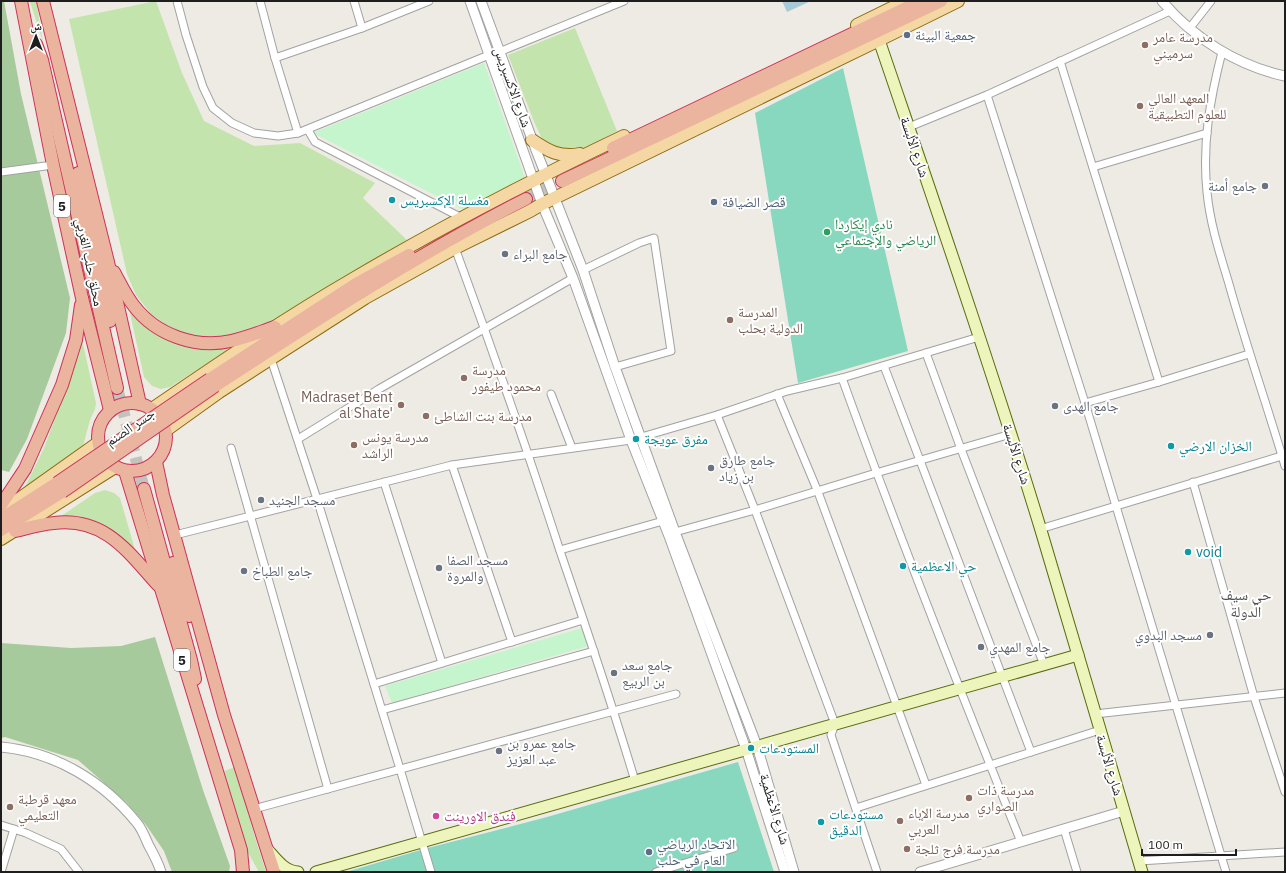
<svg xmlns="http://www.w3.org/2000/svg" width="1286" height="873" font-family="'IBM Plex Sans','Noto Naskh Arabic',sans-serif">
<rect width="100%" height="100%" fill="#eeebe4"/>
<g fill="#c4e4ae">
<path d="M30 1H36L43 42 30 2Z"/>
<path d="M156 1 182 73 204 121 254 146 300 143 375 183 363 198 407 240 280 320 219 340 192 337 171 328 151 314 136 295 127 274 69 19Z"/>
<path d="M575 28 617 131 585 148 570 152 556 148 543 141 535 124 508 55Z"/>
<path d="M129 309 149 327 171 342 204 350H228L170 387 161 389 152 386 144 377Z"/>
<path d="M82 339 96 403 95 409 90 420 83 446 25 487 44 448 79 354Z"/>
<path d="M105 490 114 493 120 498 136 553 110 532 51 523 95 493Z"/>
<path d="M235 767 254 834 266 872H259L248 853 224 771Z"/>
</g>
<g fill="#a6ca9c">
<path d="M1 1H4L21 94 70 298 66 333 27 439 9 472 1 470Z"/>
<path d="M155 637 203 790 230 866 229 872H172L164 851 146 825 127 803 78 760 5 737 1 738V643L71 648 121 646Z"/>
</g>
<g fill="#c4f5cc">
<path d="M484 63 525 178 464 210 313 133Z"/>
<path d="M582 628 588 646 392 703 385 686Z"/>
</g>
<g fill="#88d7bf">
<path d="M843 68 908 351 798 383 755 113Z"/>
<path d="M738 762 774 872H346L424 849 547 817Z"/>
</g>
<path fill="#a8cad8" d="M782 1H811L787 12Z"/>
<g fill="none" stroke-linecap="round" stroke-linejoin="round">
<g stroke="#c4c2bc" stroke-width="12" stroke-dasharray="12 6" stroke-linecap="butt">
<path d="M526 199 562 181"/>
<path d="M117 388 144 489"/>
</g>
<g stroke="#a2a2a2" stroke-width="9">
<g id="minor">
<path d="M177 1 186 35 203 87 213 108 232 123 254 133 278 136 298 133 489 55"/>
<path d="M260 1 275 58 298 133"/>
<path d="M354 1 362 28"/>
<path d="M1189 29 1211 1"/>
<path d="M499 52 624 1"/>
<path d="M1222 52C1210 99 1202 144 1207 192 1210 224 1220 254 1229 284 1246 345 1267 405 1285 466"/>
<path d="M275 58 362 28 429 1"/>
<path d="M1060 61 1159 382"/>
<path d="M987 95 1085 403 1226 872"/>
<path d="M909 127 987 95 1170 11"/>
<path d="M308 130 315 142 462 218"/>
<path d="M1093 167 1207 133"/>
<path d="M1 172 53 165"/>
<path d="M455 248C492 348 527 449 560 551 586 627 612 704 635 781"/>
<path d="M583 270 639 243 654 238 671 351 615 367"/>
<path d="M926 353 961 449 1044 665"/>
<path d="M271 359 317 499 400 769 431 872"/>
<path d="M884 366 1031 752"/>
<path d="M842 378C898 534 959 688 1021 842"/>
<path d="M551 394 572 448"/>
<path d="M777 394 818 492 926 785"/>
<path d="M1085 403 1159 382 1249 354"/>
<path d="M717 415 755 510 835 724 831 735 877 872"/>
<path d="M298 439 379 389 573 278"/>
<path d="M231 448 328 789"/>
<path d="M452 465 512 642"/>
<path d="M384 482 442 663"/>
<path d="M1193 482 1254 697 1285 792"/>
<path d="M1040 529 1285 455"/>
<path d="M675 532 755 510 876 473 1011 434"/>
<path d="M175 535 452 465 631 440 717 415 787 391 842 378 979 337"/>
<path d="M560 550 663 521"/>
<path d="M374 684 583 620"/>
<path d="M382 710 594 651"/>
<path d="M1095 714 1285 693"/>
<path d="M856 808 1100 730"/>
<path d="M254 809 676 694"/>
<path d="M1 825 26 833 61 849 79 872"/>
<path d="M1064 829 1077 872"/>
<path d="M1139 861 1285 852"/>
<path d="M1 872 14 829"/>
<path d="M656 872 734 848"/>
</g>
</g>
<g stroke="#a2a2a2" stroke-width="11">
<g id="tertiary">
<path d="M470 1 542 204 573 278 631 440 669 536 746 749 785 872"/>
<path d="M481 1 536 150 583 270 615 367 675 532 757 746 794 872"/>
<path d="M1162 1C1193 38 1238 66 1285 76"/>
<path d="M1 747C55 752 103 781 137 823 142 829 145 837 148 844 153 853 158 862 161 872"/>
<path d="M920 872 1124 811"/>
</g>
</g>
<g stroke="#5a6c0d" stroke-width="13">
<g id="secondary">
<path d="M879 40C934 202 990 364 1040 527 1075 642 1108 757 1142 872"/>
<path d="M267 849C276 859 284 871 298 872"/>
<path d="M316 872 1078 655"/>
</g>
</g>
<g stroke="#8b6b0c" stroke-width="14">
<g id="primary">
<path d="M857 25 906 1"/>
<path d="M532 140C548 151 560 158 580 154"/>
<path d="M152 409C218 364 284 319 353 279 441 227 532 180 624 136"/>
<path d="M166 430 219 392 365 298 455 248 530 211 542 204 879 40 958 1"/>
<path d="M1 512 98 443"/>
<path d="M1 539 115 467"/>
</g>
</g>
<g stroke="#cb325b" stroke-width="14">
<g id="trunk">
<path d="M21 1 53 165 82 298 110 410"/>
<path d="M43 1 108 262 140 404"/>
<path d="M36 44 42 60 117 388"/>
<path d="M613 148 921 1"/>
<path d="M78 173 110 321"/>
<path d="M562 181 941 1"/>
<path d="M114 272C120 283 126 296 134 306 156 335 196 349 231 341 245 338 260 332 275 327"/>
<path d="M210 379 356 284 409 255"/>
<path d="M215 386C316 320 418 254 526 199"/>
<circle cx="132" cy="437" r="34"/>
<path d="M156 462 163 495 224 715 274 872"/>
<path d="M125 471 241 850 243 872"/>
<path d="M144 489 191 660 195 679"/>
<path d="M1 505 25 469 62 385 76 340 81 305"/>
<path d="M1 519 57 483"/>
<path d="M1 530 62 492"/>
<path d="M15 531C28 528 41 524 54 523 105 517 128 552 158 585"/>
<path d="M173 563 189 616"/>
</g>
</g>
<use href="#minor" stroke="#fff" stroke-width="7"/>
<use href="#tertiary" stroke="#fff" stroke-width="9"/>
<use href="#secondary" stroke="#edf4bc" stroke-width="11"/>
<use href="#primary" stroke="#f4d7a3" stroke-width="12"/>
<use href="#trunk" stroke="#eab49e" stroke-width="12"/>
<g stroke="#cb325b" stroke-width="14" stroke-linecap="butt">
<g id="trunk-bridge">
<path d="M57 483 210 379"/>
<path d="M62 492 215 386"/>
</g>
</g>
<use href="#trunk-bridge" stroke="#eab49e" stroke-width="12"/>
</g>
<g fill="#5c6f8a" stroke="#fff" stroke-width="1.5">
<circle cx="907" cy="35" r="4"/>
<circle cx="714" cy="202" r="4"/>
<circle cx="649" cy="852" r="4"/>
</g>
<g fill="#8d6e63" stroke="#fff" stroke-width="1.5">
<circle cx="1145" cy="45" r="4"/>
<circle cx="1140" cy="106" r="4"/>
<circle cx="730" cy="320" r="4"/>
<circle cx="464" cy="378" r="4"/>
<circle cx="401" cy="405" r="4"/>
<circle cx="426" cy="416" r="4"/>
<circle cx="354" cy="445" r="4"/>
<circle cx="969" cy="798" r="4"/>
<circle cx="10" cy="807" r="4"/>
<circle cx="900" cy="821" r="4"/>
<circle cx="907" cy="849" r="4"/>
</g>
<g fill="#6b7280" stroke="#fff" stroke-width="1.5">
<circle cx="1265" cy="186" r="4"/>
<circle cx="505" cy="254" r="4"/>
<circle cx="1055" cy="406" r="4"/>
<circle cx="711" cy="468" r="4"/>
<circle cx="261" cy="500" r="4"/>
<circle cx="439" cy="568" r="4"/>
<circle cx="244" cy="571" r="4"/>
<circle cx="1210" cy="635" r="4"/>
<circle cx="981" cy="647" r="4"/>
<circle cx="614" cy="673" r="4"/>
<circle cx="499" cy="751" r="4"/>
</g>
<g fill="#0f9aa8" stroke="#fff" stroke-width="1.5">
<circle cx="392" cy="200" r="4"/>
<circle cx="636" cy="439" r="4"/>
<circle cx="1171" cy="446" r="4"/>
<circle cx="1188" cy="552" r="4"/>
<circle cx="903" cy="566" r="4"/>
<circle cx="751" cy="748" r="4"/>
<circle cx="821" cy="822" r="4"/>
</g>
<circle fill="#2e9e5b" stroke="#fff" stroke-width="1.5" cx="827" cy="232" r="4"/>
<circle fill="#d1479c" stroke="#fff" stroke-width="1.5" cx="436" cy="816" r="4"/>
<g text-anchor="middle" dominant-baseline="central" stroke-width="4" stroke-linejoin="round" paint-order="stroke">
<g fill="#fff" stroke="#626262" stroke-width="1">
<rect x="54" y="195" width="16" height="22" rx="3"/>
<rect x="174" y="649" width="16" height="22" rx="3"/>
</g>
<g font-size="13" font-weight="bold" fill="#1e1e1e">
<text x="62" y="206">5</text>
<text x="182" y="660">5</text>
</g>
<g font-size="14" fill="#4e5e75" stroke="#fff" text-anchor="start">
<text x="915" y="35">جمعية البيئة</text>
<text x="722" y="202">قصر الضيافة</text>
<text x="657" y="844">الاتحاد الرياضي<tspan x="657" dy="16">العام في حلب</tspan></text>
</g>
<g font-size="14" fill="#785e54" stroke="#fff" text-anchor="start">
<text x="1153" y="37">مدرسة عامر<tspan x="1153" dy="16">سرميني</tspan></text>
<text x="1148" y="98">المعهد العالي<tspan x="1148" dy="16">للعلوم التطبيقية</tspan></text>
<text x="738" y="312">المدرسة<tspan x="738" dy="16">الدولية بحلب</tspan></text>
<text x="472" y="370">مدرسة<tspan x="472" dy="16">محمود طيفور</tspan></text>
<text x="393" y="397" text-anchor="end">Madraset Bent<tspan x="393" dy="16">al Shate'</tspan></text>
<text x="434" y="416">مدرسة بنت الشاطئ</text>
<text x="362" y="437">مدرسة يونس<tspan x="362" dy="16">الراشد</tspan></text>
<text x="977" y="790">مدرسة ذات<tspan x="977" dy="16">الصواري</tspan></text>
<text x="18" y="799">معهد قرطبة<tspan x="18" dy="16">التعليمي</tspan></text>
<text x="908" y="813">مدرسة الإباء<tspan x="908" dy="16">العربي</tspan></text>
<text x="915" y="849">مدرسة فرج ثلجة</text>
</g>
<g font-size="14" fill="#1e1e1e" stroke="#fff">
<text transform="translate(513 87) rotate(70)">شارع الاكسبريس</text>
<text transform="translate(915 147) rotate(71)">شارع الألبسة</text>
<text transform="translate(90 262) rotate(78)">محلق حلب الغربي</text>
<text transform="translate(130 427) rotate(-34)">جسر الصنم</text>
<text transform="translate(1017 454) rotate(72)">شارع الألبسة</text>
<text transform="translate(1110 765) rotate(73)">شارع الألبسة</text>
<text transform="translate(775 809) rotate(73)">شارع الأعظمية</text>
</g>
<g font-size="14" fill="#5b616d" stroke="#fff" text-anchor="start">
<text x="1257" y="186" text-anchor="end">جامع أمنة</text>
<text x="513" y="254">جامع البراء</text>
<text x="1063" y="406">جامع الهدى</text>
<text x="719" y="460">جامع طارق<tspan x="719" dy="16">بن زياد</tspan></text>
<text x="269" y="500">مسجد الجنيد</text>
<text x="447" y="560">مسجد الصفا<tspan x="447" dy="16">والمروة</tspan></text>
<text x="252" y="571">جامع الطباخ</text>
<text x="1202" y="635" text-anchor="end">مسجد البدوي</text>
<text x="989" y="647">جامع المهدي</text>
<text x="622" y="665">جامع سعد<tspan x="622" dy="16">بن الربيع</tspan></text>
<text x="507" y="743">جامع عمرو بن<tspan x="507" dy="16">عبد العزيز</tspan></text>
</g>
<g font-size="14" fill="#0d838f" stroke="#fff" text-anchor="start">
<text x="400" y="200">مغسلة الإكسبريس</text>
<text x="644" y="439">مفرق عويجة</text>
<text x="1179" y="446">الخزان الارضي</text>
<text x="1196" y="552">void</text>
<text x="911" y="566">حي الاعظمية</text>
<text x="759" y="748">المستودعات</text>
<text x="829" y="814">مستودعات<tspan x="829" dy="16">الدقيق</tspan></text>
</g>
<g font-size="14" fill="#27864d" stroke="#fff" text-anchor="start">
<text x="835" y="224">نادي إيكاردا<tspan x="835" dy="16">الرياضي والإجتماعي</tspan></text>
</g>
<g font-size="14" fill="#b23c85" stroke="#fff" text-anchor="start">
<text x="444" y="816">فندق الاورينت</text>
</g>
<g font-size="15" fill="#515151" stroke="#fff">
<text x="1246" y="594">حي سيف<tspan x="1246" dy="17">الدولة</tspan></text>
</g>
</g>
<rect width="1286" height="873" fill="none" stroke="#1e1e1e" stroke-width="4"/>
<g transform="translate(36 36)" stroke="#ffffff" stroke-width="3" paint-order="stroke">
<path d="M0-3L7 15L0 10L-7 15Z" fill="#1e1e1e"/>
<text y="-6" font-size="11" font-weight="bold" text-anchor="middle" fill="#1e1e1e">ش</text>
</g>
<path d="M1142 849v6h94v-6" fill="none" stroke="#1e1e1e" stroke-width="2"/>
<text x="1148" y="849" font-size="12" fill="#1e1e1e" stroke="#ffffff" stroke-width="3" paint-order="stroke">100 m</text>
</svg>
